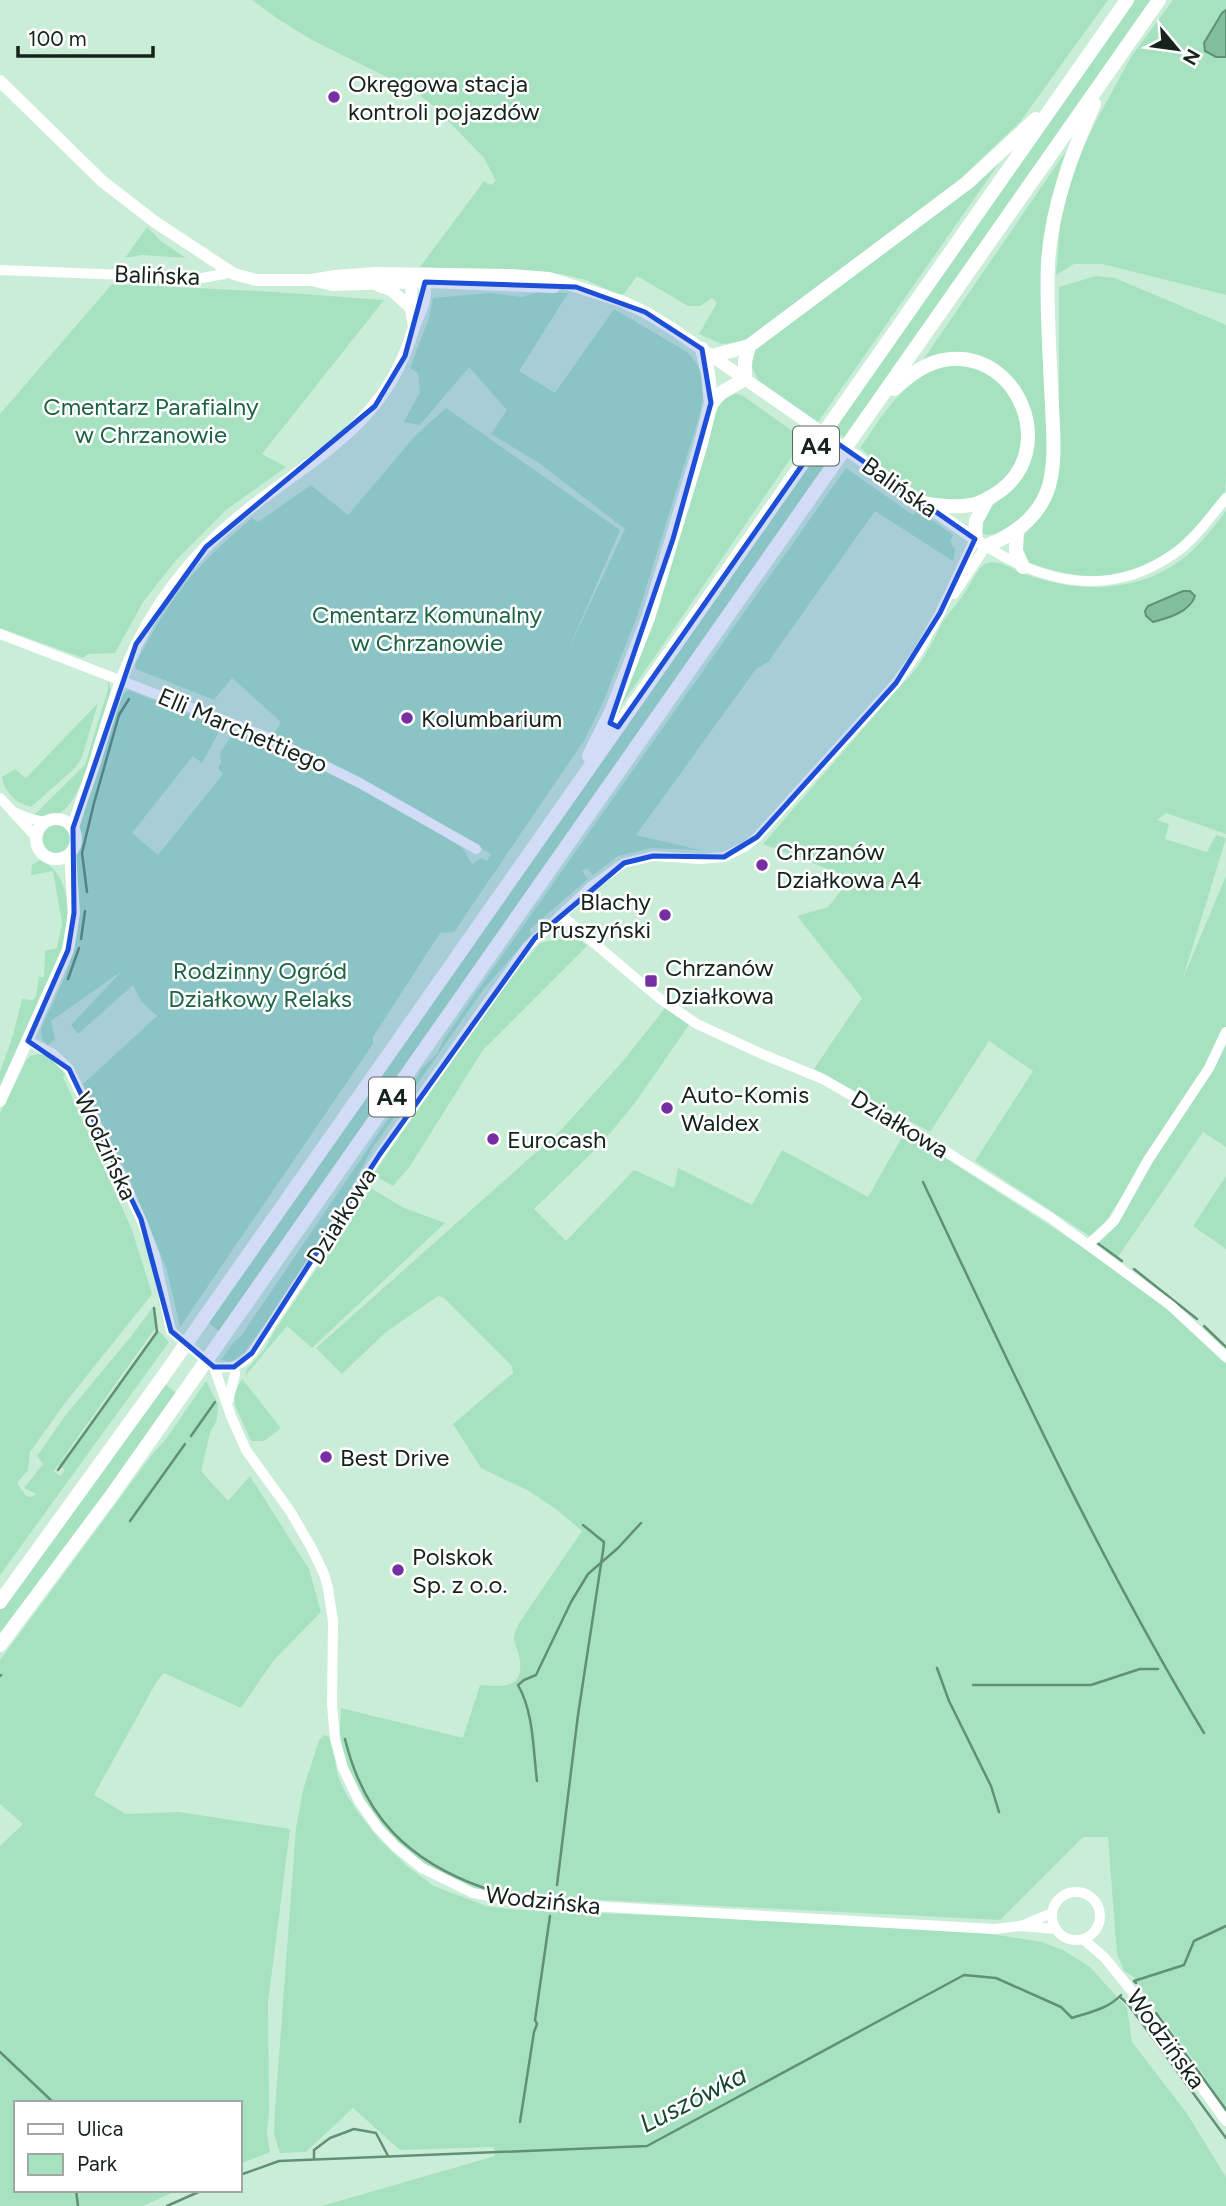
<svg xmlns="http://www.w3.org/2000/svg" width="1226" height="2206" font-family="Figtree,sans-serif">
<rect width="100%" height="100%" fill="#caedd8"/>
<g fill="#a7e2c0">
<path d="M252 0H1108L1020 122 961 178 747 341 722 344 699 334 717 303 712 298 700 306H688L637 276 624 294 620 295 586 280 562 274 420 267 484 181 491 185 496 181 484 158 436 108 413 90 312 40 278 19Z"/>
<path d="M1135 0H1152L846 439 833 430Z"/>
<path d="M1173 0H1226V295L1102 264H1074L1056 275 1060 225 1074 167 1094 125 1131 57Z"/>
<path d="M1009 149 818 422 758 380 752 367 755 348Z"/>
<path d="M1066 151 1059 171 1045 231 1041 297 1048 452 1043 484 1032 509 1004 533 988 535 979 533C983 503 1005 501 1020 480 1041 449 1038 408 1014 381 1010 376 1003 369 998 367 992 365 983 366 976 365 958 363 941 362 923 360Z"/>
<path d="M147 227 162 242 186 258 142 255 125 258Z"/>
<path d="M1096 276 1115 278 1226 325C1226 368 1226 411 1226 454 1226 465 1226 483 1225 492 1220 502 1208 512 1201 521 1150 580 1098 588 1027 562L1021 549 1022 537 1033 525 1046 506 1059 442V287Z"/>
<path d="M112 284 275 292 384 300 262 454 286 467 226 510 176 560 143 602 115 653 88 654 83 658 0 628V414Z"/>
<path d="M538 292 568 293 519 371 555 393 614 309 687 352C705 369 705 390 700 414L638 614 603 702 585 739 454 932 440 933 373 1037V1044L180 1327 167 1270 128 1175 83 1084 157 1016 141 1001 133 985 78 1034 71 1025 122 971 51 1021 55 1039 48 1045C41 1039 40 1036 42 1026 58 992 77 957 79 918 80 900 75 882 75 864 74 849 84 846 79 827L120 696 129 690 221 728 202 763 193 756 132 833 158 855 223 774 218 768 221 763 220 753 234 732C308 756 377 800 445 836L462 847 472 864 482 858 487 861 491 854 442 824 273 735 281 722 232 678 214 700 136 669 135 665C155 625 180 585 212 554 225 541 238 530 252 518L258 522 311 485 348 515 415 436 446 408 620 530 567 653 625 529 539 463 491 434 507 410 469 367 420 425 404 422 420 392 418 373 410 368 429 318 433 298 489 293 522 297Z"/>
<path d="M954 365C1052 374 1040 505 950 500 940 499 929 500 919 494 899 483 878 462 860 448 885 412 907 372 954 365Z"/>
<path d="M735 393 743 396 804 439 618 710 713 417 723 400Z"/>
<path d="M822 445 835 453 221 1333 208 1322Z"/>
<path d="M846 468 913 515 918 510 953 535 950 541 955 550 953 561 875 511 768 662 756 669 636 835 700 850 650 848 618 856 593 875 587 868 582 871 588 879 530 929 531 935 483 990 372 1149 341 1207 261 1330 244 1353 231 1362 221 1360 233 1343 241 1336 424 1066 437 1054 443 1041 471 1000Z"/>
<path d="M1226 511V834L1166 813 1157 820 1169 824 1165 839 1207 852 1216 835 1226 838 1183 978 1226 876V1028L1186 1100 1094 1239 975 1161 1033 1071 989 1041 930 1132 814 1069 862 998 797 916 828 907 851 878 763 844 900 686C919 669 930 647 941 625 947 614 957 605 964 594 970 586 976 569 985 564 998 558 1013 570 1025 574 1081 595 1145 593 1191 552 1204 540 1215 525 1226 511Z"/>
<path d="M108 680 111 690C102 721 88 787 65 809 58 816 43 818 34 815L85 765 108 689Z"/>
<path d="M98 703 82 757 76 767 31 807C16 803 5 793 2 777L15 769 26 778Z"/>
<circle cx="57" cy="839" r="14"/>
<path d="M40 860C76 875 69 928 60 958L0 1088V1072L13 1035 22 999 33 1000 36 996 39 977H44L45 951 57 948 62 923 53 871 31 875 32 865Z"/>
<path d="M558 939 580 940 587 946 483 1050 410 1166 393 1186 377 1177 375 1172 385 1157 499 993 540 943Z"/>
<path d="M665 1008 689 1025 635 1103 603 1142 534 1209 566 1241 634 1170 674 1188 678 1168 752 1205 782 1150 868 1197 905 1132 1089 1251 1169 1309 1226 1364V2109L1190 2055 1146 1997 1134 1977 1124 1971 1117 1954 1108 1837H1083L1000 1920 523 1896C512 1895 501 1895 491 1893 422 1879 350 1811 341 1740 339 1730 341 1718 341 1708L463 1738 480 1685C504 1687 526 1689 519 1656 518 1651 515 1645 514 1639 514 1634 517 1628 519 1623L582 1531 556 1509 529 1491 481 1468 453 1424 513 1373 512 1366 444 1298 438 1296 386 1332 342 1374 316 1348 561 1130 623 1061Z"/>
<path d="M1226 1042V1147L1203 1132 1118 1257 1099 1242 1116 1221 1189 1104Z"/>
<path d="M38 1054 48 1056 65 1074 63 1077 132 1230 152 1294 65 1403 30 1452 28 1470 17 1483 26 1496 32 1497 36 1494 24 1488 43 1464 37 1456 65 1416 133 1334 153 1307 156 1327 43 1486 54 1471 60 1476 65 1470 58 1465 86 1431 159 1331 169 1342 0 1575V1113L26 1061 30 1056Z"/>
<path d="M1226 1176V1249L1193 1226Z"/>
<path d="M371 1188 402 1207 445 1223 312 1348 287 1326 245 1376 247 1369 264 1350 275 1330Z"/>
<path d="M242 1379 281 1428 264 1441H251L235 1405 234 1394Z"/>
<path d="M206 1381 218 1404 217 1420 210 1433 201 1471 228 1501 250 1476 309 1569 321 1612 274 1660 241 1708 164 1673 157 1681 94 1795 126 1814 179 1812 290 1829 268 2003 269 2111 267 2134 270 2152 240 2164V2103H16V2190H178L143 2206H0V1846L23 1824 0 1804V1660L151 1456 166 1439Z"/>
<path d="M165 1384 178 1394 0 1634V1609Z"/>
<path d="M324 1735 328 1736 331 1740 338 1776 345 1792 357 1811 379 1839 407 1866 434 1886 486 1906 519 1910 701 1917 992 1934 1042 1942 1063 1950 1090 1967 1127 2008 1132 2042 1186 2112 1226 2177V2206H322L495 2156 494 2147 400 2150 353 2108 306 2152 280 2153 274 2134 275 2110 296 1828 303 1790 319 1740Z"/>
</g>
<g fill="#81bf9c" stroke="#619075" stroke-width="2">
<path d="M1226 10V57H1216L1205 51 1204 43 1222 13Z"/>
<path d="M1183 591H1190L1195 596C1190 612 1168 618 1153 622L1146 616 1145 611 1148 606Z"/>
</g>
<g fill="none" stroke-linecap="round" stroke-linejoin="round">
<g stroke="#619075" stroke-width="2.5">
<path d="M87 892 82 853 94 803 119 715 129 699"/>
<path d="M81 939 85 911"/>
<path d="M68 979 79 948"/>
<path d="M923 1182C1011 1368 1097 1556 1204 1733"/>
<path d="M1096 1242 1122 1261"/>
<path d="M1134 1269 1197 1319"/>
<path d="M1204 1326 1226 1347"/>
<path d="M191 1436 215 1402"/>
<path d="M58 1470 157 1332 154 1308"/>
<path d="M130 1521 185 1444"/>
<path d="M937 1668 949 1701 991 1786 999 1812"/>
<path d="M0 1676 1 1675"/>
<path d="M973 1685H1091L1140 1669H1158"/>
<path d="M345 1739C364 1817 408 1861 484 1888"/>
<path d="M537 1781C533 1750 534 1713 518 1685L524 1680 536 1675 571 1602 588 1574 618 1548 641 1523"/>
<path d="M557 1885 578 1715 603 1551 604 1542 583 1525"/>
<path d="M1136 1983 1134 1981 1184 1965 1194 1941 1226 1926"/>
<path d="M1120 1997 1128 2004 1226 2138"/>
<path d="M1156 2013 1226 2110"/>
<path d="M0 2052 54 2103"/>
<path d="M520 2122 534 2032 537 2024 535 2020 550 1916"/>
<path d="M314 2158V2150L330 2138 354 2129 376 2133 388 2156"/>
<path d="M240 2175 279 2161 647 2146 964 1975 996 1978 1061 2007 1072 2018C1090 2012 1108 2009 1121 1995"/>
<path d="M76 2190 78 2206"/>
<path d="M167 2206 203 2190"/>
</g>
<g stroke="#fff" stroke-width="10">
<path d="M0 270 202 278 229 273"/>
<path d="M954 594 986 546C1047 585 1113 597 1175 553 1195 539 1211 516 1226 498"/>
<path d="M0 634 267 737 360 783 476 849"/>
<path d="M0 798 36 837"/>
<path d="M14 812 28 818 45 822"/>
<path d="M561 915 659 998 697 1024 762 1054 823 1079 926 1139 1051 1218 1170 1305 1226 1357"/>
<path d="M28 1041 53 1054 69 1069 141 1219 155 1256 171 1331 214 1367 231 1416 246 1450 290 1511 311 1547 324 1574 328 1588 333 1621 332 1705 335 1739 343 1768 359 1801 378 1828 396 1847 422 1868 473 1893 520 1902 995 1929 1020 1926 1056 1929"/>
<path d="M1088 1245 1114 1221 1148 1160 1209 1068 1226 1032"/>
<path d="M214 1367C231 1369 241 1366 252 1353L344 1215 365 1176 380 1154 527 947 592 886 624 863 653 856 700 859 724 857 746 846 757 837 896 683 918 652 940 613 975 539"/>
<path d="M228 1401 235 1374 234 1367"/>
<circle cx="1076" cy="1916" r="24"/>
<path d="M1023 1925 1052 1913"/>
<path d="M1083 1939 1105 1958 1139 2000 1226 2121"/>
</g>
<g stroke="#fff" stroke-width="12">
<path d="M0 81 102 181 155 222 234 274 256 280H312L332 285 425 282 554 287"/>
<path d="M412 275 411 308 414 327"/>
<path d="M312 280 335 276 375 273 511 275 549 278 621 301 645 312 673 329 982 544"/>
<path d="M379 286 391 290 411 308"/>
<circle cx="56" cy="839" r="20"/>
<path d="M73 828C79 806 88 784 95 762 115 695 130 642 174 584 193 559 215 536 240 516 312 457 385 427 413 330 416 320 422 311 424 300 426 292 425 283 425 274"/>
<path d="M0 1101 68 950 74 913 70 854"/>
</g>
<g stroke="#fff" stroke-width="14">
<path d="M712 356 749 346 967 183 1036 119"/>
<path d="M894 389C910 375 927 361 950 359 1020 353 1057 450 1000 491 991 497 982 503 971 505 955 508 939 506 923 503"/>
<path d="M711 403 721 393 745 379V361L749 346"/>
<path d="M1017 530 1016 551 1023 567"/>
<path d="M975 539 976 521 987 500"/>
<path d="M986 546C1014 535 1040 516 1049 486 1056 460 1053 432 1052 406 1050 359 1046 310 1048 262 1052 206 1071 155 1094 104"/>
<path d="M589 756 611 712 648 618 700 447 711 403 708 373 702 349"/>
<path d="M0 1602 162 1378 1127 0"/>
<path d="M0 1645 109 1499 183 1394 1159 0"/>
</g>
</g>
<path fill="#1d4ed8" fill-opacity="0.2" stroke="#1d4ed8" stroke-width="5" stroke-linejoin="round" d="M425 282 576 287 645 312 702 349 711 403 673 539 610 723 618 727 824 434 975 539 940 613 896 683 757 837 724 857 653 856 624 863 535 938 380 1154 252 1353 234 1367H214L171 1331 141 1219 69 1069 28 1041 68 950 74 913 73 828 136 644 206 547 375 406 405 356Z"/>
<g fill="#762fa3" stroke="#fff" stroke-width="2.5">
<circle cx="334" cy="97" r="7"/>
<circle cx="407" cy="718" r="7"/>
<circle cx="762" cy="865" r="7"/>
<circle cx="665" cy="915" r="7"/>
<rect x="644" y="974" width="14" height="14" rx="3.5"/>
<circle cx="667" cy="1108" r="7"/>
<circle cx="493" cy="1139" r="7"/>
<circle cx="326" cy="1457" r="7"/>
<circle cx="398" cy="1570" r="7"/>
</g>
<g text-anchor="middle" dominant-baseline="central" stroke-width="5" stroke-linejoin="round" paint-order="stroke">
<g fill="#fff" stroke="#5b655f" stroke-width="2">
<rect x="793" y="426.5" width="46" height="39" rx="5"/>
<rect x="369" y="1077.5" width="46" height="39" rx="5"/>
</g>
<g font-size="23" font-weight="bold" fill="#15231b">
<text x="816" y="446">A4</text>
<text x="392" y="1097">A4</text>
</g>
<g font-size="24" fill="#15231b" stroke="#fff" text-anchor="start">
<text x="348" y="83">Okręgowa stacja<tspan x="348" dy="28">kontroli pojazdów</tspan></text>
<text x="421" y="718">Kolumbarium</text>
<text x="776" y="851">Chrzanów<tspan x="776" dy="28">Działkowa A4</tspan></text>
<text x="651" y="901" text-anchor="end">Blachy<tspan x="651" dy="28">Pruszyński</tspan></text>
<text x="665" y="967">Chrzanów<tspan x="665" dy="28">Działkowa</tspan></text>
<text x="681" y="1094">Auto-Komis<tspan x="681" dy="28">Waldex</tspan></text>
<text x="507" y="1139">Eurocash</text>
<text x="340" y="1457">Best Drive</text>
<text x="412" y="1556">Polskok<tspan x="412" dy="28">Sp. z o.o.</tspan></text>
</g>
<g font-size="24" fill="#15231b" stroke="#fff">
<text transform="translate(157 275) rotate(2)">Balińska</text>
<text transform="translate(900 487) rotate(35)">Balińska</text>
<text transform="translate(243 730) rotate(23)">Elli Marchettiego</text>
<text transform="translate(900 1124) rotate(31)">Działkowa</text>
<text transform="translate(106 1146) rotate(65)">Wodzińska</text>
<text transform="translate(341 1216) rotate(-58)">Działkowa</text>
<text transform="translate(543 1900) rotate(6)">Wodzińska</text>
<text transform="translate(1166 2039) rotate(54)">Wodzińska</text>
</g>
<g font-size="24" fill="#1c6342" stroke="#fff">
<text x="151" y="406">Cmentarz Parafialny<tspan x="151" dy="28">w Chrzanowie</tspan></text>
<text x="427" y="614">Cmentarz Komunalny<tspan x="427" dy="28">w Chrzanowie</tspan></text>
<text x="260" y="970">Rodzinny Ogród<tspan x="260" dy="28">Działkowy Relaks</tspan></text>
</g>
<g font-size="26" font-style="italic" fill="#16472f" stroke="#fff">
<text transform="translate(693 2099) rotate(-27)">Luszówka</text>
</g>
</g>
<rect x="14" y="2101" width="228" height="91" fill="#ffffff" stroke="#a1a7a4" stroke-width="2"/>
<rect x="28" y="2124" width="35" height="10" fill="#ffffff" stroke="#a1a7a4" stroke-width="2"/>
<text x="77" y="2136" font-size="21" fill="#15231b">Ulica</text>
<rect x="28" y="2154" width="35" height="21" fill="#a7e2c0" stroke="#a1a7a4" stroke-width="2"/>
<text x="77" y="2171" font-size="21" fill="#15231b">Park</text>
<g transform="translate(1177 49) rotate(119)" stroke="#ffffff" stroke-width="5" paint-order="stroke">
<path d="M0-5L12 26L0 18L-12 26Z" fill="#15231b"/>
<text y="-10" font-size="19" font-weight="bold" text-anchor="middle" fill="#15231b">N</text>
</g>
<path d="M18 46v10h135v-10" fill="none" stroke="#15231b" stroke-width="3.5"/>
<text x="28" y="46" font-size="21" fill="#15231b" stroke="#ffffff" stroke-width="5" paint-order="stroke">100 m</text>
</svg>
